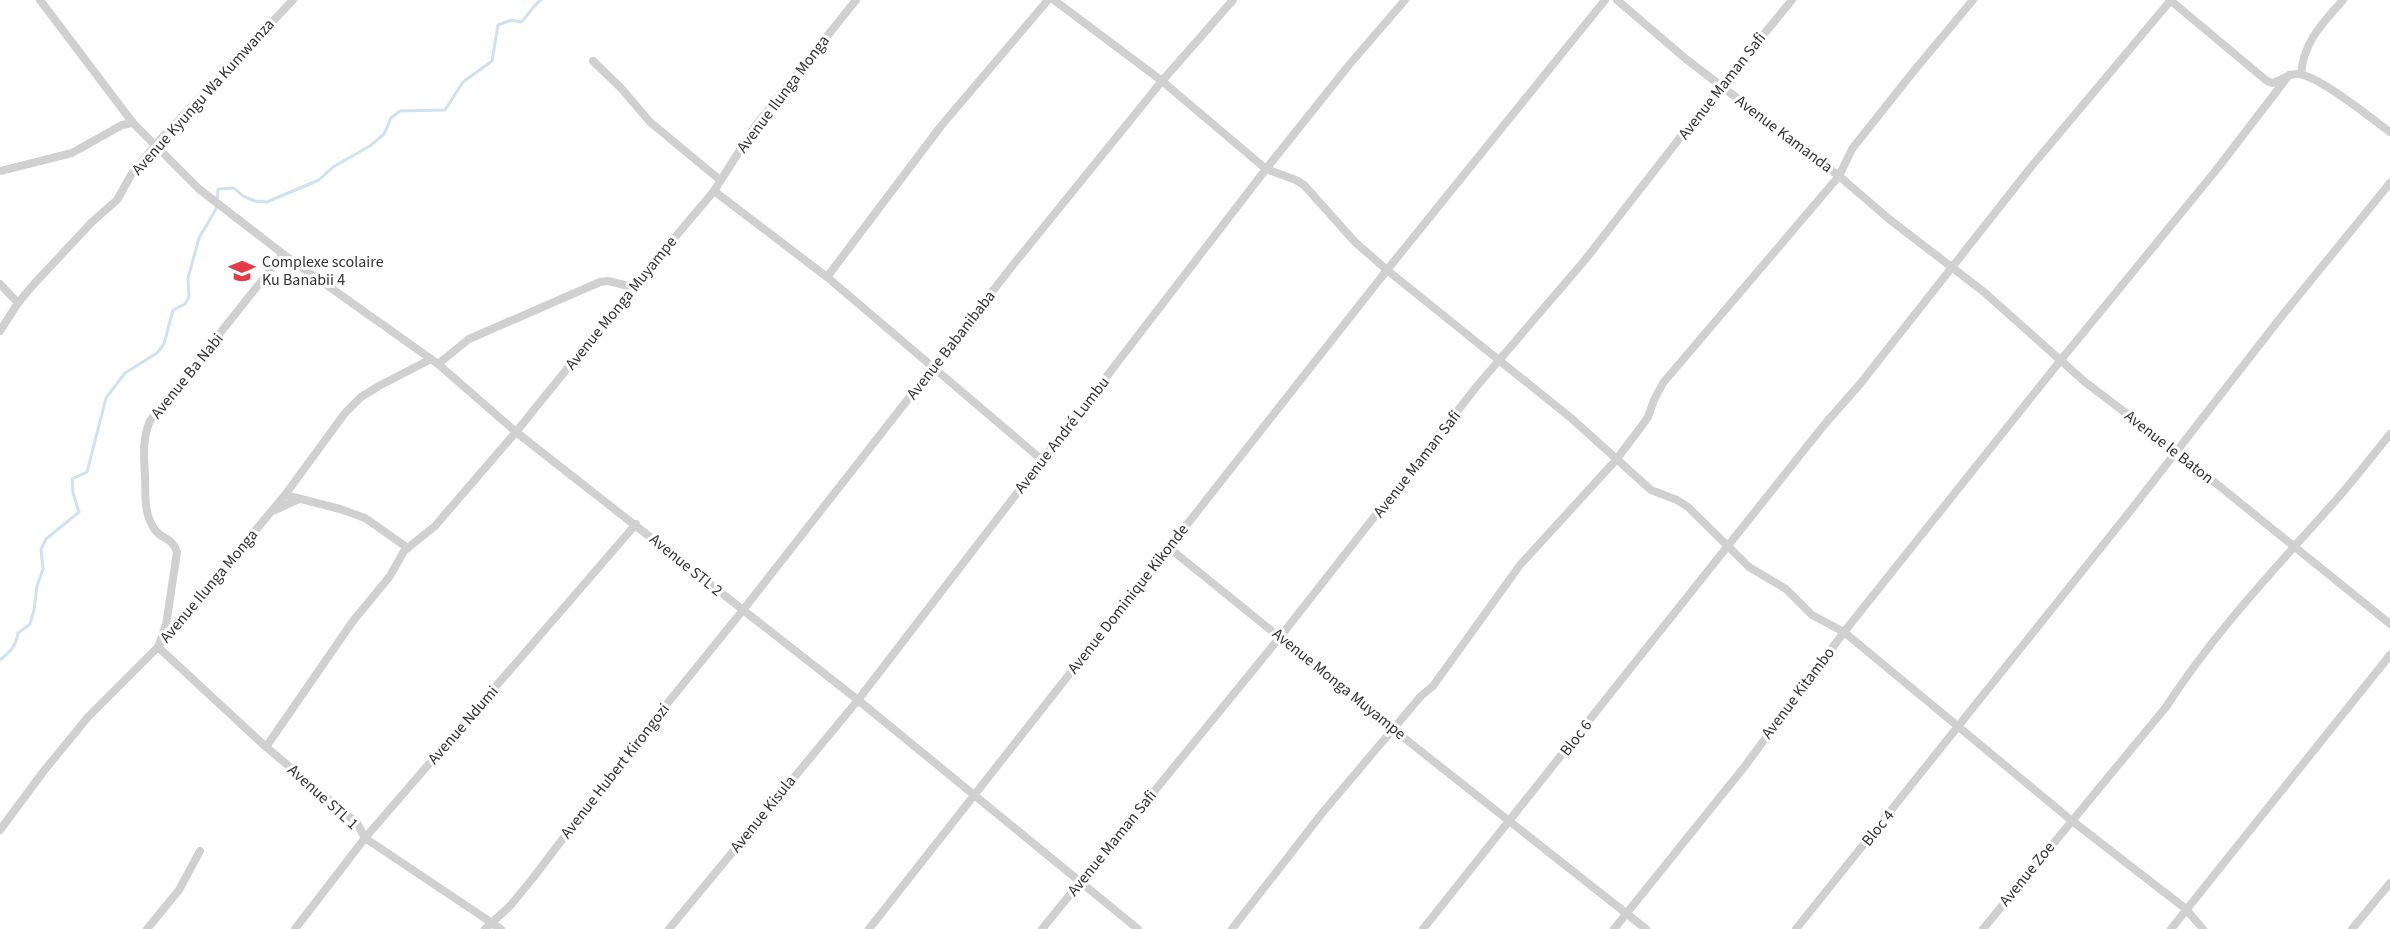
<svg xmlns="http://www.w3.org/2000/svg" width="2390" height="929" font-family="'Source Sans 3',sans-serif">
<rect width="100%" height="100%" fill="#fff"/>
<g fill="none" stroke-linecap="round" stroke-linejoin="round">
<path stroke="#cfe2ee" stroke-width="3" d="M0 660C10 652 16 646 18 633L30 624 34 610 37 586 43 569 41 549 46 539 79 512 73 493 72 479 87 472 106 398 125 373 157 353 164 344 173 310 185 304 189 297 188 278 199 238 216 209 218 189 234 188 243 196 255 201 267 202 319 180 333 167 370 146 384 134 391 118 400 111 445 110 463 82 492 61 498 25 512 20 521 22C529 15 532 6 541 0"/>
<g stroke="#d0d0d0" stroke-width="8">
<path d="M40 0 133 123 199 189 283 254 438 364 516 432 858 700 1138 929"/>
<path d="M1054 0 1162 81 1266 169 1296 180 1304 185 1355 242 1387 270 1571 418 1651 490 1677 500 1688 507 1749 567 1786 589 1812 615 1844 632 2060 361 2217 169 2289 75"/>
<path d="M1617 0 1686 59 1839 176 1889 219 1984 292 2085 382 2176 451 2390 624"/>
<path d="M2170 0 2267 81 2272 83C2281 81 2288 73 2298 74 2318 75 2372 119 2390 132"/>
<path d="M593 61 621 88 650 122 720 180"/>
<path d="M2301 74C2304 41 2322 24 2343 0"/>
<path d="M0 171 72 153 122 125 133 123"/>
<path d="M714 191 756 125 856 0"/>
<path d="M283 254 150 421C142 439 144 457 145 476 146 496 143 513 155 530 163 540 172 537 177 552L166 625 158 647 266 747 357 823 365 838 501 929"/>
<path d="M827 277 941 126 1048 0"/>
<path d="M0 284 18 303"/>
<path d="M0 331 18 303 33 285 92 222 117 200 131 175 155 145 293 0"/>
<path d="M438 364 469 339 600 282 608 281 633 287"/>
<path d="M285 495 340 509 365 518 408 548"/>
<path d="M275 510 299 499"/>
<path d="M1168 547 1394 730 1646 929"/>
<path d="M266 747 353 621 390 576 404 551 435 526 516 432 633 287 714 191 827 277 1042 460"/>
<path d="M0 830 43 772 88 717 158 647 285 495 345 413 361 397 379 386 431 359"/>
<path d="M147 929 179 890 200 851"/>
<path d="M295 929 365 838 636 524"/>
<path d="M485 929 510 906 533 878 641 736 743 610 1013 265 1162 81 1233 0"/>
<path d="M669 929 858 700 1266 169 1349 65 1405 0"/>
<path d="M869 929 1387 270 1605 0"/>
<path d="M1042 929 1280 637 1477 386 1585 260 1696 117 1792 0"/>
<path d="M1232 929 1323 812 1421 696 1433 686 1520 565 1616 460 1641 427 1648 417 1654 400 1663 383 1839 176 1852 149 1913 72 1973 0"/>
<path d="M1423 929 1824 425 1860 384 2031 167 2171 0"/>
<path d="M1614 929 1745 766 1844 632 2071 820 2186 909 2203 929"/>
<path d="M1796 929 2131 510 2281 317 2390 183"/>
<path d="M1983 929 2166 707C2214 633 2270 574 2329 508 2350 485 2370 459 2390 434"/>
<path d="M2171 929 2390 655"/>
<path d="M2352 929 2390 883"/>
</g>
</g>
<defs>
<g id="school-bare" transform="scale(2.07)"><path d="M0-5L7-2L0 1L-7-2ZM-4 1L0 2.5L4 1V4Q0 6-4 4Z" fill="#e63946" stroke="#fff" stroke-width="2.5" paint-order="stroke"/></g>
</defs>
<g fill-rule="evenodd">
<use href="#school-bare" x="242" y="271"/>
</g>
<g text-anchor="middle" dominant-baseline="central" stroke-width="6" stroke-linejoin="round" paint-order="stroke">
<g font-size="16" fill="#333" stroke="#fff">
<text transform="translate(1722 86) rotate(-52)">Avenue Maman Safi</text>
<text transform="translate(783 94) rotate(-53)">Avenue Ilunga Monga</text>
<text transform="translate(203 97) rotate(-48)">Avenue Kyungu Wa Kumwanza</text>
<text transform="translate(1784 134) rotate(37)">Avenue Kamanda</text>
<text transform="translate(621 303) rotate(-51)">Avenue Monga Muyampe</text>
<text transform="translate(951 345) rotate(-52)">Avenue Babanibaba</text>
<text transform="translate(187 376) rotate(-51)">Avenue Ba Nabi</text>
<text transform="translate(1062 435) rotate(-52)">Avenue André Lumbu</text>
<text transform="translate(2169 447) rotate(38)">Avenue le Baton</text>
<text transform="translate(1417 464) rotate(-52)">Avenue Maman Safi</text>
<text transform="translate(686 565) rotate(39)">Avenue STL 2</text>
<text transform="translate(209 586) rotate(-50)">Avenue Ilunga Monga</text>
<text transform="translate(1128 599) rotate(-52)">Avenue Dominique Kikonde</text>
<text transform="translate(1339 684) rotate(39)">Avenue Monga Muyampe</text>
<text transform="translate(1798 693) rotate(-53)">Avenue Kitambo</text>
<text transform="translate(463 725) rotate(-49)">Avenue Ndumi</text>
<text transform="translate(1576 738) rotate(-52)">Bloc 6</text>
<text transform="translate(615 771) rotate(-52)">Avenue Hubert Kirongozi</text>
<text transform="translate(323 797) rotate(42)">Avenue STL 1</text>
<text transform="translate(763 814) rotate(-51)">Avenue Kisula</text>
<text transform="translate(1878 828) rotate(-51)">Bloc 4</text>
<text transform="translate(1112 843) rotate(-51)">Avenue Maman Safi</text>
<text transform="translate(2027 874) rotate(-51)">Avenue Zoe</text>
</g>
<g font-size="16" fill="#333" stroke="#fff" text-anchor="start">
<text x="262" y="262">Complexe scolaire<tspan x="262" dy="18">Ku Banabii 4</tspan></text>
</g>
</g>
</svg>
